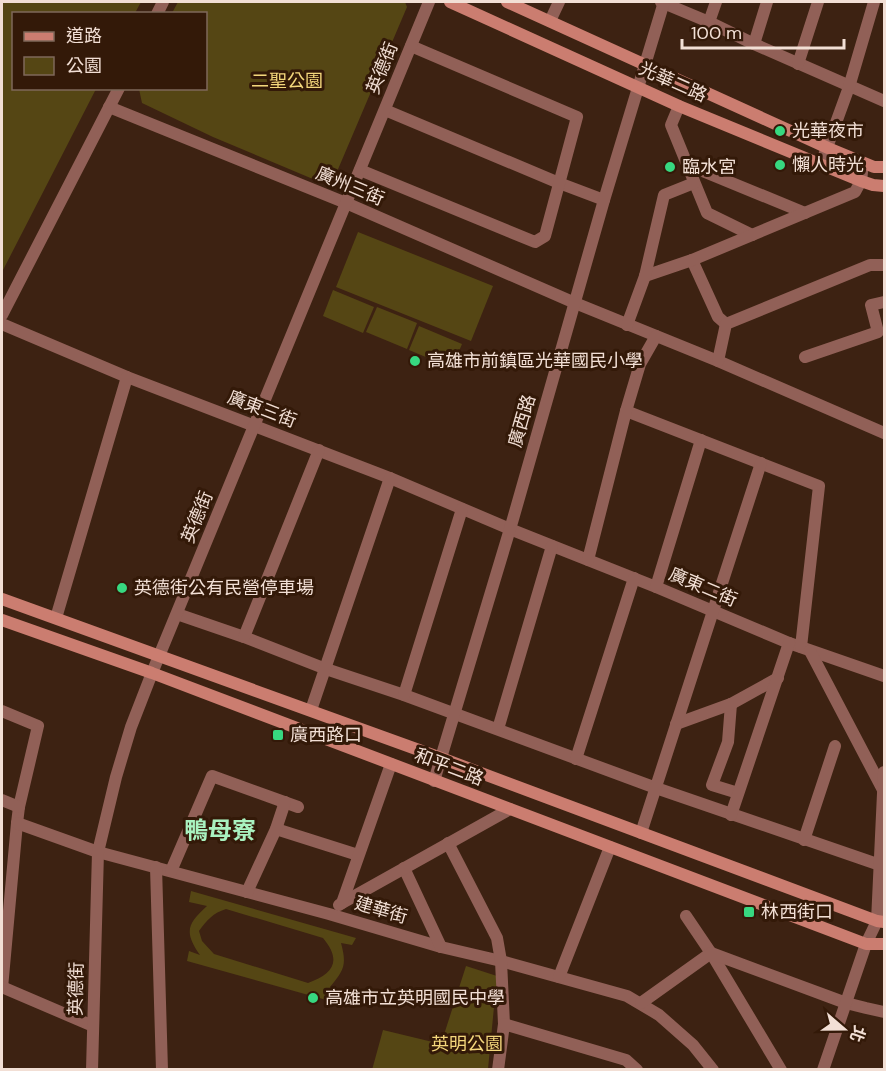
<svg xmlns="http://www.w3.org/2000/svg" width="886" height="1071" font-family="'DM Sans','Noto Sans TC',sans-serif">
<rect width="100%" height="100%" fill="#3d2212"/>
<g fill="#554614" fill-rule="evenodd">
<path d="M2 2H141L135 13 14 14V88L96 89 2 272Z"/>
<path d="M178 2H405L407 7 336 174 320 182 213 137 142 103 139 89 206 88V14L172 13Z"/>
<path d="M358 232 493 286 471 341 336 287Z"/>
<path d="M333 290 374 307 363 333 323 316Z"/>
<path d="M377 307 417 323 407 349 366 332Z"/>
<path d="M419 326 462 344 452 368 409 350Z"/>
<path d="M191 891 356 938 352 945 341 943C347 965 344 970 330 987L340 991 337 1003 187 961 189 951 200 955C184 932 187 924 207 906L189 902ZM226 909 323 938C343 962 332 974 308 983L214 954 202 941 199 931C207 920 213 913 226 909Z"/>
<path d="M466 966 497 976 488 1069 372 1070 383 1030 441 1044Z"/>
</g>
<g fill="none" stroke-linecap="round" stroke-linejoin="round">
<g stroke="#916057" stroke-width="12">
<path d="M661 2 709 22 754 44 884 101"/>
<path d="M157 14 163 2"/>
<path d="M550 21 559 2"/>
<path d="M709 22 716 2"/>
<path d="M754 44 767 2"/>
<path d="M798 64 818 2"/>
<path d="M679 106 671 125 707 213 752 235"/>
<path d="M109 107 346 203 575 303 718 361 884 433"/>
<path d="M385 110 559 183 604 200"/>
<path d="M821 164 849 87 874 2"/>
<path d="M688 165 805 213"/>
<path d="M360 170 535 242 545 236 577 117 411 46"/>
<path d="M692 260 718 317 726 324"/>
<path d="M645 276 692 260 855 192 861 181 863 163"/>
<path d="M2 315 119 88"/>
<path d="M2 324 127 377 390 478 510 529 656 587 789 643 884 676"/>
<path d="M627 325 645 276 664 195 694 183"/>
<path d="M805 357 878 332 871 305 884 302"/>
<path d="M718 361 726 324 870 265H884"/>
<path d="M626 411 819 486 801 647"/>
<path d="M588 560 626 411 640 364 656 336"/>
<path d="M656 587 701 440"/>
<path d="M177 614 244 637 326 669 404 695 656 788 880 865"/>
<path d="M56 618 127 377"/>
<path d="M244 637 319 450"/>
<path d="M810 651 883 790"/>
<path d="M404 695 462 509"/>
<path d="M731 704 728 742 712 785 738 793"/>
<path d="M311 710 390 478"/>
<path d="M2 711 38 726 19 807 17 823 2 988"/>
<path d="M676 724 731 704 778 678"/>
<path d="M498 729 552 546"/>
<path d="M576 759 634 578"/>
<path d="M434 781 513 519 604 200 664 2"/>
<path d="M2 800 19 807"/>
<path d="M731 815 789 643"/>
<path d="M17 823 98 852 329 914 441 947 501 961 627 996 659 1015 693 1045 713 1070"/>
<path d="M276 829 358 855"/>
<path d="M641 833 761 463"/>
<path d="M804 840 835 746"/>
<path d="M448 843 497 938 501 961 504 1024 498 1070"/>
<path d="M156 867 162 1070"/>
<path d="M404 868 441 947"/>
<path d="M171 871 212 776 298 807"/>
<path d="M247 892 276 829 285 802"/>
<path d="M342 903 510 809"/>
<path d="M339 905 342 903 391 764"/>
<path d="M686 916 711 953 781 1070"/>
<path d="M559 977 610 847"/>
<path d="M2 987 93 1026"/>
<path d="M641 1003 711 953 846 1003 866 1008 884 1012"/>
<path d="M504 1024 626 1060 637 1070"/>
<path d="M92 1070 98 852 116 777 131 727 152 673 429 2"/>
<path d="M823 1070 866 944 877 921 884 772"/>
</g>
<g stroke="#cb7d70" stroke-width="12">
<path d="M450 2 679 106 861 181 873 185 884 186"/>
<path d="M507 2 828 148 874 167H884"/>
<path d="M2 599 441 758 877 921 884 922"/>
<path d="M2 620 152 673 866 944H884"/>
</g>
</g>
<g fill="#37d880" stroke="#331908" stroke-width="2">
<circle cx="780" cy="131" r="6"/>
<circle cx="780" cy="165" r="6"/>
<circle cx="670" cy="167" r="6"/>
<circle cx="415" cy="361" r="6"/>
<circle cx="122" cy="588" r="6"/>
<rect x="272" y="729" width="12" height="12" rx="3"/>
<rect x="743" y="906" width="12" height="12" rx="3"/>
<circle cx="313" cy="998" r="6"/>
</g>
<g text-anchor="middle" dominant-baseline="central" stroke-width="6" stroke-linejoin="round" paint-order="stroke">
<g font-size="18" fill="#f2dfd5" stroke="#331908">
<text transform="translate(382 68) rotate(-68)">英德街</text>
<text transform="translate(673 82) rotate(24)">光華二路</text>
<text transform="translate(350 186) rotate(23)">廣州三街</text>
<text transform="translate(262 409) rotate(21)">廣東三街</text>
<text transform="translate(522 421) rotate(-74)">廣西路</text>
<text transform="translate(197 517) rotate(-68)">英德街</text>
<text transform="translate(703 587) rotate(23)">廣東二街</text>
<text transform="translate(449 767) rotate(21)">和平二路</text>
<text transform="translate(381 910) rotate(16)">建華街</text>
<text transform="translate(76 989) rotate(-89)">英德街</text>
</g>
<g font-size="18" fill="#f4d77c" stroke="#331908">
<text x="287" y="81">二聖公園</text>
<text x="467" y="1044">英明公園</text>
</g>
<g font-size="18" fill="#f2dfd5" stroke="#331908" text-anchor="start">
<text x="792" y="131">光華夜市</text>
<text x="792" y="165">懶人時光</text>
<text x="682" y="167">臨水宮</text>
<text x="427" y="361">高雄市前鎮區光華國民小學</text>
<text x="134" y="588">英德街公有民營停車場</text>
<text x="290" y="735">廣西路口</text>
<text x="761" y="912">林西街口</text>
<text x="325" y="998">高雄市立英明國民中學</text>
</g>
<g font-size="24" font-weight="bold" fill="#a9f2c0" stroke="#331908">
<text x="220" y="830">鴨母寮</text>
</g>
</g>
<rect width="886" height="1071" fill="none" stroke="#f2dfd5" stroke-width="6"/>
<rect x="12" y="12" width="195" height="78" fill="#331908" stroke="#7f685a" stroke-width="1.5"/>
<rect x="24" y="32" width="30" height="9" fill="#cb7d70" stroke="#7f685a" stroke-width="1.5"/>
<text x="66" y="42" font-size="18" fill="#f2dfd5">道路</text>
<rect x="24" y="57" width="30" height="18" fill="#554614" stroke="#7f685a" stroke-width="1.5"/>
<text x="66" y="72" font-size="18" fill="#f2dfd5">公園</text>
<g transform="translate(844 1029) rotate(110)" stroke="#331908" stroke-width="4.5" paint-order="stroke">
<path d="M0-4.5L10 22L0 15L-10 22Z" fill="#f2dfd5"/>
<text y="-9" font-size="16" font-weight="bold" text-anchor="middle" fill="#f2dfd5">北</text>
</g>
<path d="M682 39v9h162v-9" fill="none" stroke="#f2dfd5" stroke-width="3"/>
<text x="691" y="39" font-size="18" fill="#f2dfd5" stroke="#331908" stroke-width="4.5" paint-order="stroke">100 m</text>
</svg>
